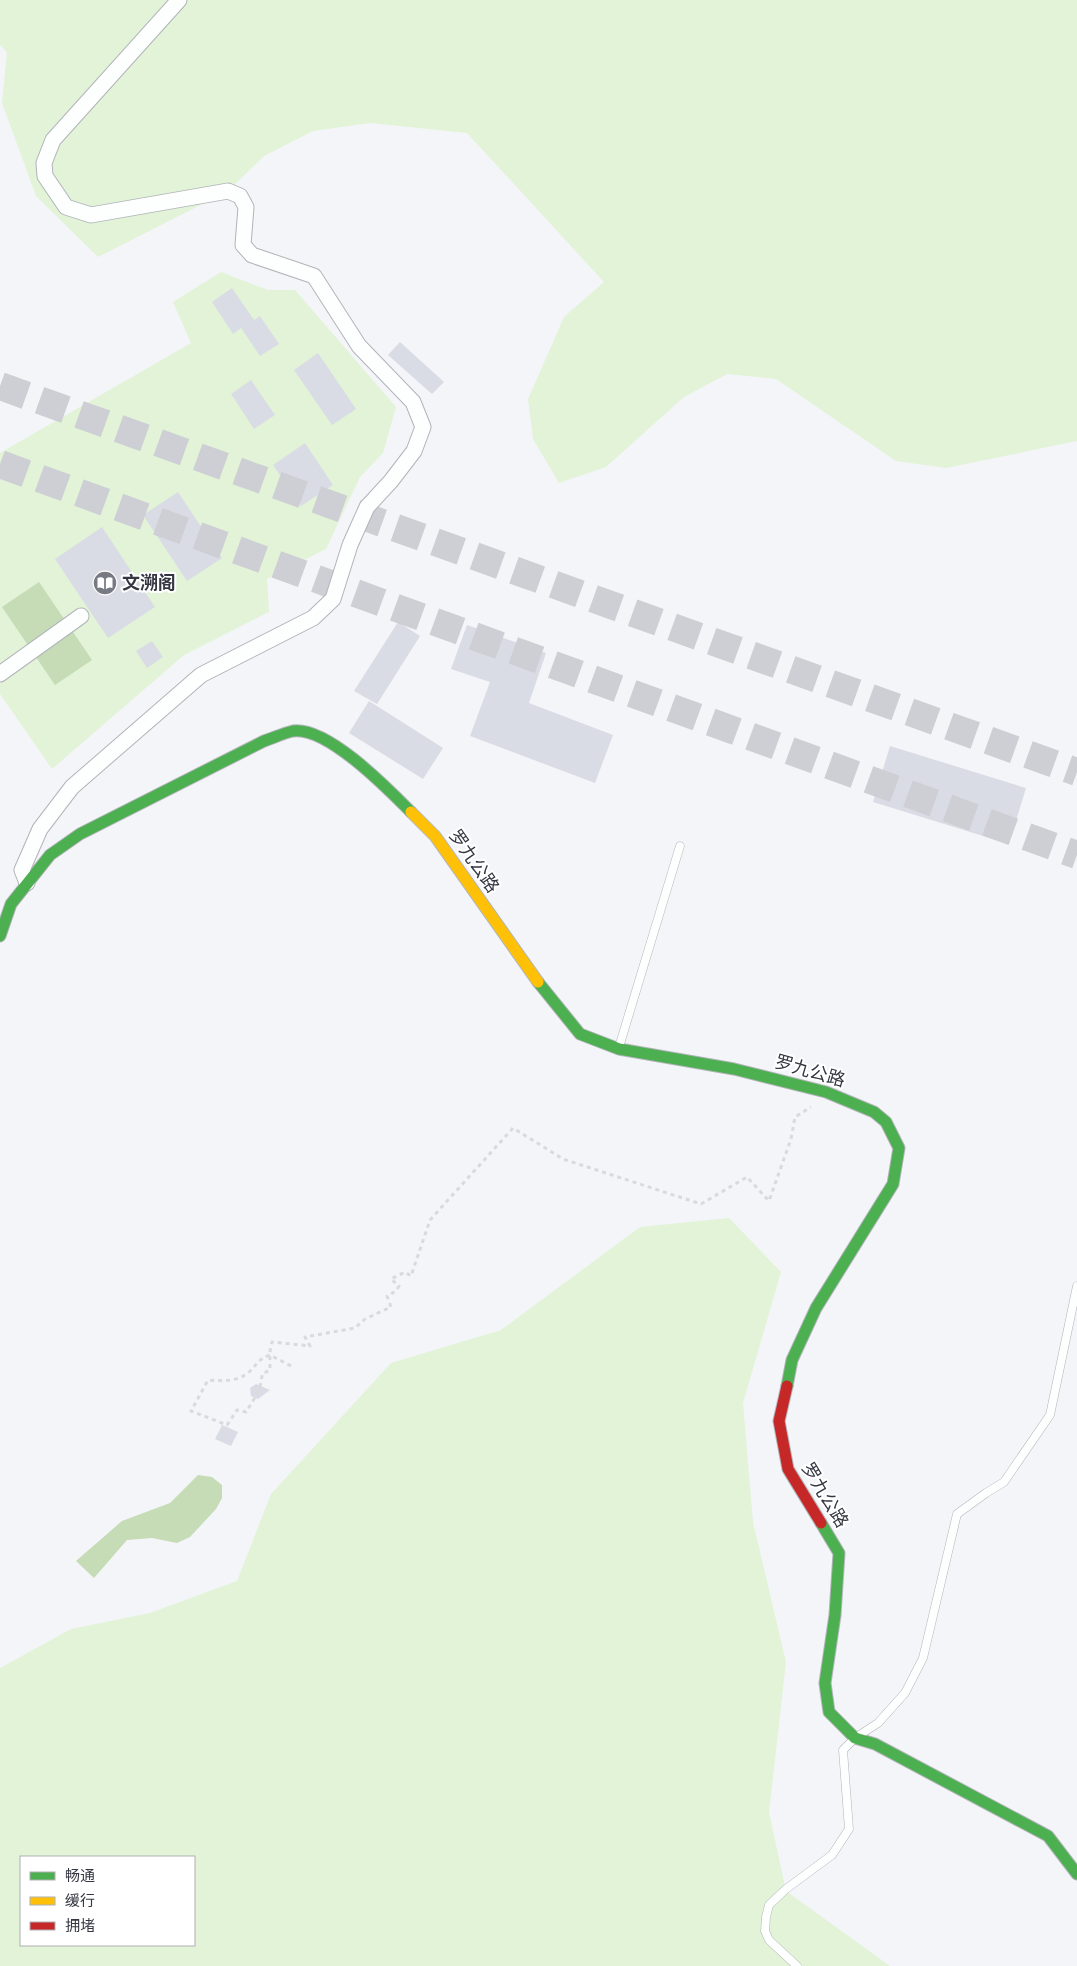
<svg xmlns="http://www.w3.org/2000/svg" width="1077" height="1966" font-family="'Fira Sans Condensed','Noto Sans SC',sans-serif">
<rect width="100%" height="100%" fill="#f4f5f8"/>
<g fill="#e2f3d8" fill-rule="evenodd">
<path d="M0 0H1077V441L946 468 896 461 776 379 727 374 684 397 606 467 559 483 533 439 528 399 564 317 604 282 467 133 370 123 313 131 264 156 228 191 98 257 36 196 2 103 7 52 0 45Z"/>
<path d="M221 272 268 290H295L396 407 383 453 360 477 326 549 267 579 269 612 184 655 52 769 0 694V453L191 343 173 302Z"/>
<path d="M729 1218 781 1272 743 1403 753 1522 786 1662 769 1812 786 1891 890 1966H0V1668L71 1629 150 1613 237 1581 271 1494 391 1363 501 1330 640 1227ZM21 1857H194V1945H21Z"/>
</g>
<g fill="#c5dcb6">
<path d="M39 582 92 660 55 685 2 607Z"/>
<path d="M198 1475 212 1477 222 1485V1498L216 1509 190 1537 177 1543 152 1538 127 1540 94 1578 76 1561 122 1521 170 1503Z"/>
</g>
<g fill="#d9dce5">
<path d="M232 288 254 320 260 316 279 344 260 356 241 328 233 334 212 302Z"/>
<path d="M400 342 444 382 432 394 388 355Z"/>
<path d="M318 353 356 409 332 425 294 370Z"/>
<path d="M251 380 275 415 254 429 231 394Z"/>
<path d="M305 443 333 485 301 506 273 465Z"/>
<path d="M178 492 222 558 187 581 143 515Z"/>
<path d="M102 527 155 607 108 638 55 559Z"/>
<path d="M398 622 420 636 377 704 354 691Z"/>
<path d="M467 625 546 653 529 703 613 735 595 783 470 736 490 682 451 669Z"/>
<path d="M152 641 163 657 147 668 136 651Z"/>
<path d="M369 701 443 748 423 779 349 733Z"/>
<path d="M890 746 1026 788 1009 844 873 802Z"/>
<path d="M256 1384 270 1390 258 1399 251 1396 250 1388Z"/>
<path d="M222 1425 238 1432 231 1446 215 1439Z"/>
</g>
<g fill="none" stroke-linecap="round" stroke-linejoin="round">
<g stroke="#cecfd4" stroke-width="28" stroke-dasharray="28 14" stroke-linecap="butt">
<path d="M0 386 1077 772"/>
<path d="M0 464 1077 855"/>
</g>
<g stroke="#b1b4b9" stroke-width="9">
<g id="lane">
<path d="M619 1047 680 846"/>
<path d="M797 1966 769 1940 765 1931 766 1917 769 1905 786 1889 832 1855 849 1829 843 1750 855 1738 878 1723 905 1693 923 1658 957 1514 986 1493 1004 1482 1050 1415 1077 1286"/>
</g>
</g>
<g stroke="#b1b4b9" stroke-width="17">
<g id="street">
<path d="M0 674 81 616"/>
<path d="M27 883 22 870 40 829 72 787 201 675 313 618 333 599 350 545 367 507 391 481 414 451 423 427 413 402 359 346 314 276 252 255 243 245 246 207 240 196 228 191 91 215 66 207 45 176 44 163 53 140 179 0"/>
</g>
</g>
<g stroke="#b1b4b9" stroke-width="13">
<g id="fast">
<path d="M0 936 11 904 50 855 80 834 264 741C273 738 284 733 293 731 327 726 388 789 411 812"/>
<path d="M538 982 580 1034 619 1049 734 1069 826 1092 874 1112 886 1122 899 1148 893 1184 816 1308 792 1360 787 1386"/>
<path d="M821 1523 839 1553 835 1615 825 1683 829 1712 855 1738 875 1744 1048 1836 1077 1874"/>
</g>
</g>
<g stroke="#b1b4b9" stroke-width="13">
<path id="slow" d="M411 812 435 836 538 982"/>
</g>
<g stroke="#b1b4b9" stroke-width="13">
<path id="jam" d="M787 1386 779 1421 788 1469 821 1523"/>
</g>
<path stroke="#d9dadb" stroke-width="3" stroke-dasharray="4 4" stroke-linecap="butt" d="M291 1366 270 1355C259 1358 256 1366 248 1373 236 1382 223 1381 208 1380L191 1411 227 1425 237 1410 246 1412C253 1401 262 1388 262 1374L270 1370C270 1360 269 1351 272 1342L310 1346 305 1337 355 1328 365 1319 391 1307 387 1296 396 1291 399 1286 391 1279 405 1272 411 1276 430 1220 513 1128 563 1159 701 1204 747 1177 769 1201 791 1139 795 1117 811 1107"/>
<use href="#lane" stroke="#fdfefe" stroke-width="8"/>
<use href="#street" stroke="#fdfefe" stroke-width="15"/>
<use href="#fast" stroke="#4caf50" stroke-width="11"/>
<use href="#slow" stroke="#ffc107" stroke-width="11"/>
<use href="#jam" stroke="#c62828" stroke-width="11"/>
</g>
<defs>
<g id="library-disc" transform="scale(1.25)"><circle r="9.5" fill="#777a82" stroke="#fff"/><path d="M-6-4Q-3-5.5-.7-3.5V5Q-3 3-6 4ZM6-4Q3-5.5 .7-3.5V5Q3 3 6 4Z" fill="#fff"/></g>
</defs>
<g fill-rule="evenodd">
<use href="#library-disc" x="105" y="583"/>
</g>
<g text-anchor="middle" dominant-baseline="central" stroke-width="4" stroke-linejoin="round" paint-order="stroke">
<g font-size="18" font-weight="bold" fill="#343742" stroke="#fff" text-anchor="start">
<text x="122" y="583">文溯阁</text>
</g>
<g font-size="18" fill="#343742" stroke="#fff">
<text transform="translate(474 861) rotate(55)">罗九公路</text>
<text transform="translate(810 1071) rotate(16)">罗九公路</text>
<text transform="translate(825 1495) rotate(59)">罗九公路</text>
</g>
</g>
<rect x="20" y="1856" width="175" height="90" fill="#ffffff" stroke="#aeafb3"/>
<rect x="30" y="1872" width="25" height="8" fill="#4caf50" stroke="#aeafb3"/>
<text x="65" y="1881" font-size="15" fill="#343742">畅通</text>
<rect x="30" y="1897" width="25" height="8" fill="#ffc107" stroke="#aeafb3"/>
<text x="65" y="1906" font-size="15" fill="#343742">缓行</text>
<rect x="30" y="1922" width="25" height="8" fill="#c62828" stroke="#aeafb3"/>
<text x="65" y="1931" font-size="15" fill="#343742">拥堵</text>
</svg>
